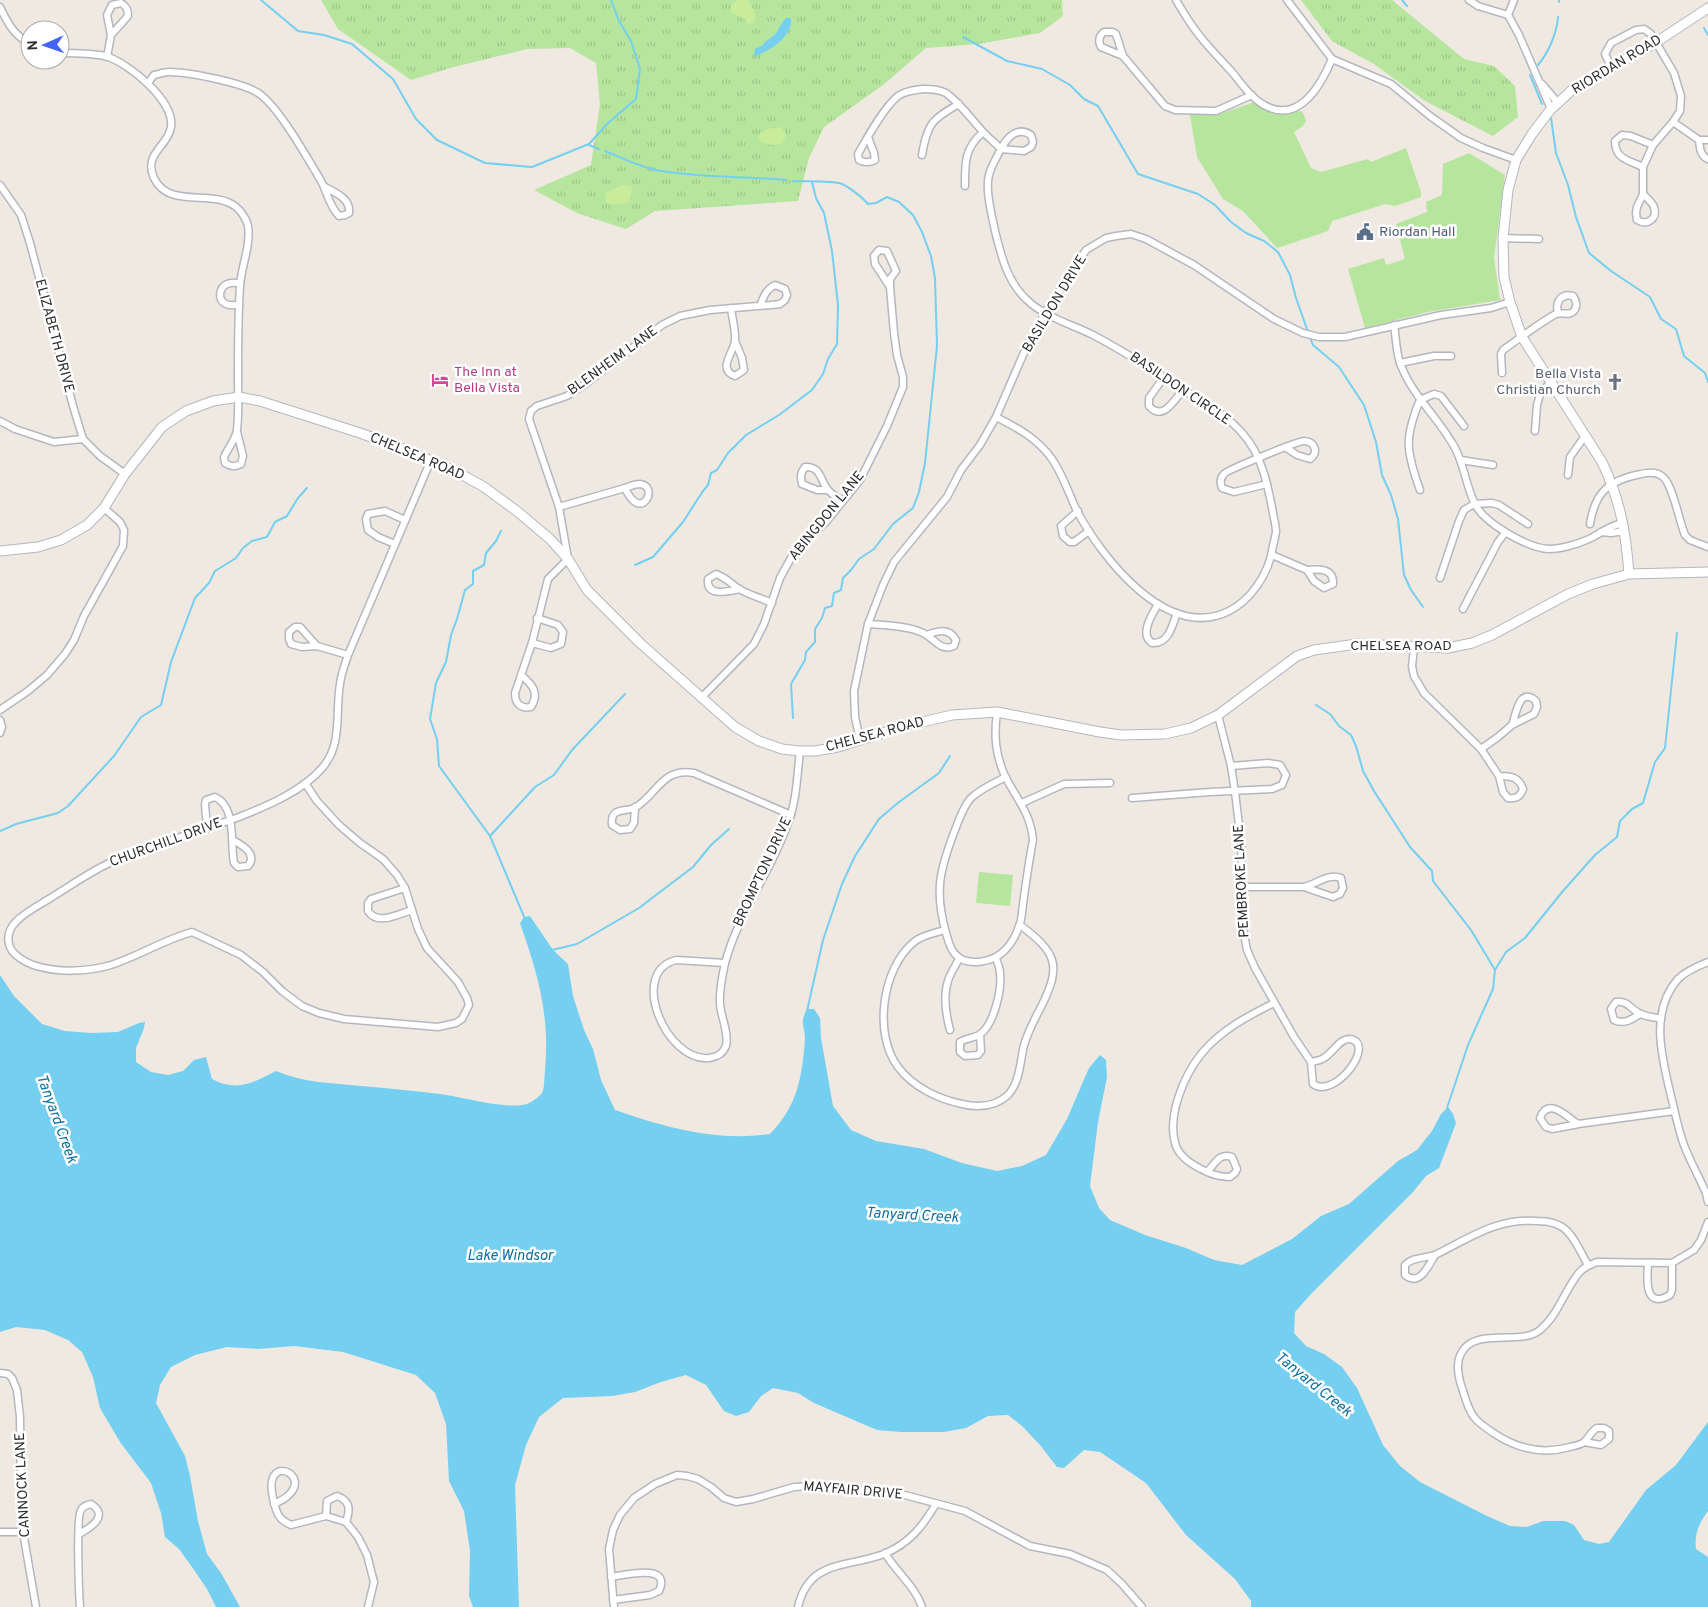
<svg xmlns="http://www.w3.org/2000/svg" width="1708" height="1607" font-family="Overpass,sans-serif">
<defs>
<pattern id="grass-tufts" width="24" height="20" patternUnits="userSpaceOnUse" patternTransform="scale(1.25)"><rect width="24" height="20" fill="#b6e59e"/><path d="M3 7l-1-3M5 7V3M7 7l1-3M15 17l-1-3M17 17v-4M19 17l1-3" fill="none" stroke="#9dc588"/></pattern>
</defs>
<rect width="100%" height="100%" fill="#efe9e1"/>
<g fill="url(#grass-tufts)">
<path d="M321 0H1062L1063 16 1040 33 978 44 926 48 883 85 824 127 809 158 798 201 655 211 626 229 577 213 534 190 591 165 600 104 596 63 570 48 527 49 450 68 411 80 338 29Z"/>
<path d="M1301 0H1392L1464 59 1494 66 1515 86 1518 117 1493 136 1425 101 1374 64 1332 41Z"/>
</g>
<g fill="#b6e59e">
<path d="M1255 102C1272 113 1281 114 1301 111L1303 113 1306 121 1303 126 1294 132 1311 168 1321 172 1368 159 1371 162 1406 148 1421 192V197L1395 206 1385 204 1332 221 1328 231 1277 248 1243 211 1223 199 1197 157 1190 115H1216Z"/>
<path d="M1469 153 1505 175 1494 258 1500 300 1428 312 1365 328 1348 269 1384 258 1386 265 1405 259 1396 224 1427 212 1426 202 1442 195 1443 164Z"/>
<path d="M979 872 1013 875 1010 906 976 903Z"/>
</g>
<g fill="#c9ec9a">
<path d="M737 0H748C753 7 758 15 754 23L748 24 743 18 731 12C730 6 732 3 737 0Z"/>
<path d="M781 127 786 134C784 149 769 146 759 141L758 135 768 129Z"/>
<path d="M623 185 631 186 632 191 629 202C623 205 613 205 606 203L605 199 606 192Z"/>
</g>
<g fill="#75cff0">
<path d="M786 18H791C793 37 769 51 754 57L755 49 763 45C766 39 772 39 776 33 780 28 781 23 786 18Z"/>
<path d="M530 916 553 950 568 964 573 996 584 1030 593 1049 601 1080 615 1110C664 1127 717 1142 770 1134 798 1105 802 1077 805 1039 805 1024 799 1025 807 1009H814L820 1018 821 1038 833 1106 851 1130 876 1141 924 1149 962 1163 997 1171 1022 1166 1046 1155 1067 1119 1089 1068 1100 1055 1106 1060 1107 1077 1098 1122 1090 1186 1099 1208 1110 1220 1145 1235 1186 1248 1214 1260 1242 1265 1292 1239 1321 1216 1349 1204 1398 1161 1417 1150 1432 1131 1441 1114 1448 1107 1453 1114 1456 1123 1439 1168 1426 1176 1413 1192 1311 1294 1295 1312 1294 1333 1306 1346 1324 1354 1342 1367 1357 1388 1383 1445 1400 1466 1420 1482 1487 1516 1510 1526 1527 1527 1543 1521H1565L1574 1525 1584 1540 1599 1544 1609 1542 1646 1490 1676 1465 1708 1422V1511C1699 1523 1694 1534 1696 1549L1708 1557V1607H1251V1601L1235 1579 1186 1535 1146 1483 1100 1452 1084 1450 1064 1468 1057 1467 1040 1445 1022 1426 1008 1415 988 1416 966 1428 944 1432H901L877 1430 814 1403 798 1393 773 1388 761 1396 749 1412 736 1416 724 1411 706 1385 686 1375 661 1382 635 1392 612 1396 563 1398 539 1417 526 1445 515 1485 519 1607H473L469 1596 470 1551 464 1511 449 1481 446 1424 435 1393 416 1375 343 1352 294 1346 258 1349 227 1347 195 1355 171 1367 160 1385 156 1403 185 1456 190 1476 198 1521 207 1554 221 1573 240 1607H216L207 1589 192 1567 179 1549 165 1537 161 1513 151 1483 120 1442 100 1408 93 1377 82 1352 68 1340 45 1330 16 1327 0 1332V975L14 996 42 1024 65 1031 91 1033 118 1032 139 1023 145 1022 144 1028 136 1048V1062L151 1072 168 1075 183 1071 194 1060 206 1057 212 1079C237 1092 253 1083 276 1071 305 1083 331 1083 361 1086 388 1088 414 1091 440 1094 463 1097 506 1110 527 1104 532 1102 539 1097 542 1093 545 1087 544 1077 545 1071 550 1014 538 975 520 923L524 917Z"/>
</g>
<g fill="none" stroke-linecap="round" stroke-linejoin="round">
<g stroke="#75cff0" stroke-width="2">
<path d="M261 0 298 31 324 35 352 44 393 79 416 119 437 140 485 163 532 167 589 144 608 123 636 99 640 69 631 41 619 21 611 0"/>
<path d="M1402 0 1407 6"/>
<path d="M1559 2V0"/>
<path d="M1704 28 1708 35"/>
<path d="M963 37 1007 61 1042 69 1070 85 1084 99 1098 106 1138 174 1198 194 1215 205 1231 222 1246 233 1264 241 1278 252 1290 275 1296 298 1307 329"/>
<path d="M1537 66C1548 54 1557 33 1558 17"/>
<path d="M1530 75 1542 104"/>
<path d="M1551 118 1556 153 1568 185 1576 217 1589 253 1611 271 1650 297 1661 319 1676 329 1684 356 1705 373 1708 382"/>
<path d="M589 145 599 149"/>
<path d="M605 151C622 158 638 166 656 170 698 178 743 176 786 180"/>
<path d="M793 181C806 182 830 180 842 184 849 187 863 198 868 204L876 203 887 197 899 202 913 215 922 232 931 256 935 278 937 346 925 463 919 492 913 508 893 524 874 549 859 559 851 570 843 578 841 590 834 593 832 606 825 608 822 618 815 629V642L806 652 805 660 791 684 793 718"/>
<path d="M1311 340 1313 345 1339 367 1364 405 1376 442 1382 475 1391 495 1398 519 1404 575 1411 590 1423 607"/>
<path d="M501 531 496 541 486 553 484 565 473 571V584L465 590 457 619 451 635 446 662 436 683 430 719 437 739 439 766 490 836 525 919"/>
<path d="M635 565 653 557 683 522 703 491 708 485 711 473 717 470 728 453 746 435 779 415 812 390 823 374 828 359 837 344 838 305 832 251 824 213 816 198 812 182"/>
<path d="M1316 705 1330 714 1339 726 1351 735 1356 746 1363 771 1374 791 1410 847 1432 871 1433 881 1471 930 1495 970"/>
<path d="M0 831 16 824 58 813 68 806 114 756 141 717 161 705 171 662 195 598 209 583 215 571 236 558 243 548 252 541 267 537 275 522 287 516 298 498 307 488"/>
<path d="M490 836 535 787 554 775 572 750 625 694"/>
<path d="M552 950 577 944 639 908 693 867 711 845 729 829"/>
<path d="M807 1011 823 940 842 884 855 856 879 819 899 802 939 773 950 756"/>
<path d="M1447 1108 1468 1045 1493 989 1495 970 1506 952 1525 938 1563 891 1595 855 1617 837 1620 821 1632 809 1643 803 1655 762 1665 748 1677 633"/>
</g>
<g stroke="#b4b7c1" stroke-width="9">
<g id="street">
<path d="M1176 0C1183 12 1190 24 1199 35 1209 48 1221 60 1232 72 1241 83 1251 98 1264 105 1299 125 1321 85 1332 59"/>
<path d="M1287 0 1332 59 1391 84 1430 116 1461 138 1483 148 1516 160"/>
<path d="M1469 0 1478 6 1508 15 1519 35 1551 109"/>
<path d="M0 7C8 24 14 35 30 44"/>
<path d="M1508 15 1514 0"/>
<path d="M60 53C75 53 90 53 105 56 128 62 175 101 171 127 168 147 143 153 154 178 169 210 213 188 236 207 241 211 247 220 248 226 251 246 241 267 240 286 238 316 238 347 238 377 238 394 239 412 237 430 236 439 228 448 224 457L225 463C231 467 235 467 241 464L243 456 237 432"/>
<path d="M1123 56 1101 47C1098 41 1099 36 1104 32H1113L1116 34 1123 56 1165 106 1175 110 1216 111 1252 95"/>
<path d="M107 57 111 35 128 16C128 9 126 6 121 3L112 5 107 15 111 35"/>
<path d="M1611 67 1605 54 1611 43 1636 30 1644 29 1651 34 1674 73 1681 96 1680 111 1673 122 1653 145 1643 167V194L1637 207 1636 213 1637 220C1647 226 1658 219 1654 207 1652 202 1647 198 1643 194"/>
<path d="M148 83 154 75C159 74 164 72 169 72 188 72 247 83 261 95 281 111 306 156 320 179 327 191 329 206 339 216L345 215 349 213C351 199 336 193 325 187"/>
<path d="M1542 84 1558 103"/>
<path d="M1673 122 1699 140H1708"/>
<path d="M868 137 874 153 875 160C869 163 865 163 859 160L858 154C867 138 884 107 898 96 905 91 915 90 924 89 930 89 940 90 946 93 961 104 971 119 984 133 989 138 995 143 1001 149 1007 137 1018 126 1031 135L1033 142 1031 147 1024 151 1001 149C997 157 991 166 989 175 985 190 992 216 995 231 1001 255 1007 281 1026 299 1044 317 1071 324 1093 335 1124 351 1153 370 1182 389 1203 402 1227 415 1243 434 1262 455 1268 486 1273 513 1274 519 1276 526 1276 532 1275 538 1273 545 1272 551 1268 574 1251 600 1229 611 1167 642 1102 558 1077 511 1069 494 1063 475 1052 459 1038 439 1018 428 996 417"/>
<path d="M1699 140C1700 148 1700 156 1708 159"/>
<path d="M922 155C927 124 932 119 959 104"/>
<path d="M1643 167C1628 160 1615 159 1615 141L1622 135 1631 136 1653 145"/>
<path d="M0 185 21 215 30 243 73 406 83 439 100 456 125 474"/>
<path d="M965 186C965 163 964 149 983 132"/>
<path d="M1503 238 1539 239"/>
<path d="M239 305C235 305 229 306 226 304 217 300 219 288 227 284 231 282 236 283 240 283"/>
<path d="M731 308C732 318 736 331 735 341 733 354 717 369 735 376L744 370 742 358 735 341"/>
<path d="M1394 325C1396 337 1396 351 1400 363 1412 396 1439 418 1455 448 1464 465 1466 485 1474 502 1482 522 1527 548 1549 549 1561 549 1578 544 1589 539 1602 533 1608 526 1623 523"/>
<path d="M1400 363 1434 356H1451"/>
<path d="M1502 373 1501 354 1503 350C1519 339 1539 323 1556 314 1562 312 1570 316 1574 311 1578 306 1576 300 1573 296 1561 293 1555 302 1558 313"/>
<path d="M1164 377 1149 398V406C1163 422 1174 400 1183 390"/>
<path d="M0 421 15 429 54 442 83 439"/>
<path d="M1535 431 1537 405 1541 391 1551 383"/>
<path d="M1461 460 1493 465"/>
<path d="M1568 475 1570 457 1585 436"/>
<path d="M1267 484 1234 492 1222 488C1220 483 1220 478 1224 474 1227 470 1298 441 1304 441 1315 441 1319 453 1310 459L1297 455 1285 447"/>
<path d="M828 490H817L802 484C800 478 800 473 805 467 822 466 820 482 829 491 833 495 838 498 842 502"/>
<path d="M1420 490C1406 451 1404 438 1420 400L1434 394 1441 396 1464 426"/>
<path d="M559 507 625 488C641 524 660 486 640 484 635 484 630 486 625 488"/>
<path d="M1078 511 1061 526 1063 536 1070 542H1074L1089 531"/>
<path d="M1590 524C1595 491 1610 480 1641 474 1649 472 1657 471 1663 477 1673 485 1679 521 1685 535L1690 540 1708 547"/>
<path d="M1601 532 1611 533 1625 531"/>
<path d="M395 544 378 537 368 530 366 519 368 514 385 511 405 520"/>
<path d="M1272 555 1307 570 1314 581 1324 588 1333 584C1334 568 1319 569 1307 570"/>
<path d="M1440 578 1459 521 1464 510 1474 504 1492 503 1499 505 1528 524"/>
<path d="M740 589C729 591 706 598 708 579L716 574C727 578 730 583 739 589 749 595 761 598 772 603"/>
<path d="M1158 604C1152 615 1139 634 1152 643 1169 644 1172 626 1177 613"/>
<path d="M1463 609 1498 542 1505 533"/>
<path d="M868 624C885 625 909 626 923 633 935 639 941 652 954 646L956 640C949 627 938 631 926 635"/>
<path d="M532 643 551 648 561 644 563 632 558 625 537 618"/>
<path d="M317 646 302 647 291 644 289 639V632L295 627H300L317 646 348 655"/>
<path d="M1414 648 1412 666 1414 676 1424 693 1481 749 1499 776 1503 792 1508 798C1516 799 1520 797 1523 789 1519 777 1511 776 1499 776"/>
<path d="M521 675C532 684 540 693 531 707 520 709 515 703 515 693L532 643 548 579 568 559 559 507 529 419 531 411 537 406 567 396 588 382 662 325 680 316 710 310 771 305 780 304 785 300 787 295 785 289 775 285C766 289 763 298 760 306"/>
<path d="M702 697 754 644 764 624 780 578 791 558 805 541 826 522 860 480 887 426 903 387V377L897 355 894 333 890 287V279L896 271 887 251 879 250 874 256 875 264 890 287"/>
<path d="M0 710 28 691 47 675 65 654 74 640 84 616 123 546 124 530 120 522 104 508"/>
<path d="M997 712C994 735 995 754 1005 776 1016 798 1031 814 1033 840 1029 861 1026 882 1023 904 1022 911 1022 920 1019 926 1017 934 1011 944 1006 949 995 962 967 968 955 954 950 949 948 940 946 933 934 891 940 869 955 830 959 819 963 808 970 799 980 789 994 783 1006 777"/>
<path d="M1218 715 1231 766 1235 792 1241 842 1243 929 1247 950 1255 968 1294 1037 1311 1062 1313 1084C1335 1100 1377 1043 1350 1039 1339 1038 1332 1055 1322 1059 1319 1061 1315 1061 1311 1062"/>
<path d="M0 720 2 727 0 733"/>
<path d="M860 740 855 717 854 691 868 624 883 585 894 562 947 497 961 470 980 445 996 417 1026 348 1045 313 1086 250 1106 238 1116 236 1131 234 1146 239 1194 265 1274 319 1303 333 1319 337H1345L1441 315 1491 308 1510 302"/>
<path d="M1481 749 1498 737 1512 725 1534 714 1537 707 1536 701C1519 686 1516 715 1512 725"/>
<path d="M305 783 317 801 339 825 360 843 383 859 397 875 405 888 418 929 427 948 458 982 467 998 469 1005 462 1019 456 1023 438 1027 344 1019 319 1013 302 1006 282 991 263 972 241 955 192 932C163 940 139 956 111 965 87 972 57 973 33 965 25 962 13 955 10 947 0 922 36 908 52 897 72 885 92 870 114 861 155 844 198 832 239 817 267 806 303 791 323 767 343 743 335 712 340 684 341 674 345 664 348 655L431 460"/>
<path d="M1132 798 1210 792 1272 789 1282 785 1286 775 1280 765 1268 763 1231 766"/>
<path d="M1022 803 1064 784 1110 783"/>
<path d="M635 807 634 823 630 829 620 830 612 825C610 806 626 813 636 807 657 794 663 767 694 773L791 815"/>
<path d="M207 829 205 804 206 800 215 797C237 807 230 844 234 863L238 867 248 866C258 854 242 845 233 840"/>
<path d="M1242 887H1304L1333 897 1340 894 1343 888 1341 878C1328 873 1317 884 1304 887"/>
<path d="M405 888 371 899 368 903V911C378 926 398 914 412 910"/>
<path d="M945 930C935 933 922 935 914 942 882 968 873 1034 898 1067 913 1087 938 1099 962 1104 979 1108 995 1107 1008 1095 1020 1082 1020 1062 1024 1045 1028 1032 1034 1020 1041 1007 1062 965 1057 953 1020 925"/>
<path d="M676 960 725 963C722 977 719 990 720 1004 721 1017 729 1033 726 1046 723 1054 717 1057 709 1058 666 1062 628 972 676 960Z"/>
<path d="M1708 962C1698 966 1686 971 1678 979 1649 1012 1662 1058 1671 1096 1675 1112 1678 1129 1684 1145 1690 1161 1699 1177 1706 1193L1708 1202"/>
<path d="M725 963C739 912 771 872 788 823 797 800 797 775 800 751"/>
<path d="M1640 1014C1632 1019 1624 1025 1614 1020L1611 1009 1616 1002C1628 1000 1631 1010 1641 1014 1647 1017 1654 1017 1661 1019"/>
<path d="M950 1030C946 1015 943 996 948 981 950 973 956 966 959 958"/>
<path d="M980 1034 981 1051 978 1055 965 1056 960 1052V1042C966 1038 973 1038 979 1035 994 1026 1002 989 1000 973 1000 968 997 962 996 958"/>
<path d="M1579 1124 1552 1129 1546 1127 1540 1118C1548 1096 1567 1117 1578 1124L1674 1111"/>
<path d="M1207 1172C1216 1163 1218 1153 1232 1157L1237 1169 1235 1173 1230 1177C1220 1177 1210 1174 1201 1169 1191 1164 1180 1157 1176 1146 1166 1117 1184 1075 1202 1053 1221 1030 1248 1016 1274 1003"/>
<path d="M1435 1255C1428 1266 1420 1287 1405 1275V1265C1414 1256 1426 1259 1437 1254 1471 1237 1498 1218 1537 1221 1549 1221 1560 1223 1568 1232 1577 1242 1582 1255 1588 1265"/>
<path d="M1648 1264C1647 1279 1644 1310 1670 1295L1672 1290V1263"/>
<path d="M0 1373 8 1374 12 1378 17 1390 20 1417 21 1505 23 1532 36 1607"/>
<path d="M1584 1442 1601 1445 1609 1439V1431L1604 1428H1597C1591 1431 1589 1438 1584 1442 1581 1445 1574 1446 1570 1447 1542 1455 1518 1449 1495 1434 1488 1429 1479 1424 1474 1417 1467 1408 1465 1396 1461 1385 1458 1375 1456 1361 1462 1352 1476 1327 1521 1346 1540 1330 1558 1315 1564 1292 1578 1274 1583 1267 1590 1265 1597 1262L1672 1263 1694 1250 1701 1240 1708 1222"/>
<path d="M274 1504C327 1481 261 1446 273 1498 276 1511 277 1519 291 1525L326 1516 346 1522 358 1537 367 1555 374 1582 368 1607"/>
<path d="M326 1516 327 1501 337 1496C351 1501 350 1510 346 1522"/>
<path d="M0 1532H23"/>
<path d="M79 1534C90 1528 110 1516 91 1504 87 1505 83 1506 81 1510 76 1517 79 1594 80 1607"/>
<path d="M885 1553C896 1572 915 1586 922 1607"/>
<path d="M611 1577C625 1575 672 1563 659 1591L650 1595 613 1600"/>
<path d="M614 1607 609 1549 613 1530 620 1515 634 1498 655 1484 677 1475 687 1476 698 1479 711 1487 724 1498 736 1502 753 1499 794 1487 812 1486 901 1494 965 1511 1030 1546 1070 1554 1107 1570 1122 1584 1142 1607"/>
<path d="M798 1607C809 1559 847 1568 884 1554 910 1543 922 1527 936 1504"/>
</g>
</g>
<g stroke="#b4b7c1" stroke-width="11">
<g id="secondary">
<path d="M0 551 38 547 61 540 87 525 104 508 125 474 162 427 186 411 213 401 239 397 260 401 360 433 409 451 459 473 484 487 518 512 550 539 568 559 587 590 640 643 735 727 759 741 782 749 800 751H815L838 747 905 726 952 715 997 712 1100 732 1121 735 1165 734 1191 728 1218 715 1297 656 1314 650 1357 644 1448 648 1472 643 1492 635 1568 594 1593 584 1629 574 1708 572"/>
<path d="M1629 574C1626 533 1620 499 1602 462L1522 337 1510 302 1504 277 1503 238 1508 190 1516 160 1532 134 1551 109 1558 103 1573 89 1655 43 1708 8"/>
</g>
</g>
<use href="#street" stroke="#fff" stroke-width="6"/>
<use href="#secondary" stroke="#fff" stroke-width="9"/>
</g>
<defs>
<g id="civic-bare" transform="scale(1.35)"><path d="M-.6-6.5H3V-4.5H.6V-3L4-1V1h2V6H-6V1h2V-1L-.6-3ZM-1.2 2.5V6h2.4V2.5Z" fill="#5c6f8a" stroke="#fff" stroke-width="2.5" paint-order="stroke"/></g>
<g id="hotel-bare" transform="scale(1.35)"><path d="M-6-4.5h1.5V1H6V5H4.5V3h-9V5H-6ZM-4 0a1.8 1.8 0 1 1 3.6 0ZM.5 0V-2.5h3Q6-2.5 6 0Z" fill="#d1479c" stroke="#fff" stroke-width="2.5" paint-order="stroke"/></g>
<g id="church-bare" transform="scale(1.35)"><path d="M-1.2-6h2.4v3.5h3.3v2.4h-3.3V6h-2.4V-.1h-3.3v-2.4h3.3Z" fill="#6b7280" stroke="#fff" stroke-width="2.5" paint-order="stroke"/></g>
</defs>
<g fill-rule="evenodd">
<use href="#civic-bare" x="1365" y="232"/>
<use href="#hotel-bare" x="440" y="380"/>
<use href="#church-bare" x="1615" y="382"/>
</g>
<g text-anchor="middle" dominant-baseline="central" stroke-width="5" stroke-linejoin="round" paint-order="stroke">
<g font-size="14" fill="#2e2e2e" stroke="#fff">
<text transform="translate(1617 65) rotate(-31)">RIORDAN ROAD</text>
<text transform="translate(1055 304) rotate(-59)">BASILDON DRIVE</text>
<text transform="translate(54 336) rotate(75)">ELIZABETH DRIVE</text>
<text transform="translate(613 361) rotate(-36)">BLENHEIM LANE</text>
<text transform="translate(1180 389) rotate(34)">BASILDON CIRCLE</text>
<text transform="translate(417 457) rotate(23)">CHELSEA ROAD</text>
<text transform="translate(827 516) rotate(-51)">ABINGDON LANE</text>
<text x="1401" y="646">CHELSEA ROAD</text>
<text transform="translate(875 735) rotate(-15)">CHELSEA ROAD</text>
<text transform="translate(166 843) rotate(-20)">CHURCHILL DRIVE</text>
<text transform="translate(763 872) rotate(-65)">BROMPTON DRIVE</text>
<text transform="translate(1242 881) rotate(-93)">PEMBROKE LANE</text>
<text transform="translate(23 1485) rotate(-93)">CANNOCK LANE</text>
<text transform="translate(853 1491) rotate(5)">MAYFAIR DRIVE</text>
</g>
<g font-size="14" fill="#4e5e75" stroke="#fff" text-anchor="start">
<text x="1379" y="232">Riordan Hall</text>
</g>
<g font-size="14" fill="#b23c85" stroke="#fff" text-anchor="start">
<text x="454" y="372">The Inn at<tspan x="454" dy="16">Bella Vista</tspan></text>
</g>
<g font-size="14" fill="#5b616d" stroke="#fff" text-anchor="end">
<text x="1601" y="374">Bella Vista<tspan x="1601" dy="16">Christian Church</tspan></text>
</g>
<g font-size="15" font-style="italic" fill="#0d6fa3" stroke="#fff">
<text transform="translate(56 1119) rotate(70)">Tanyard Creek</text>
<text transform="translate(912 1216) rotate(3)">Tanyard Creek</text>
<text x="510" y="1256">Lake Windsor</text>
<text transform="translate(1313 1385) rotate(39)">Tanyard Creek</text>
</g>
</g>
<g transform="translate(45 45) rotate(268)"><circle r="24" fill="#ffffff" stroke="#ababab"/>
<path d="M0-4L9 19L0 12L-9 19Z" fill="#4264fb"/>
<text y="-8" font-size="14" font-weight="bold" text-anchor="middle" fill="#2e2e2e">N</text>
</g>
</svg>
